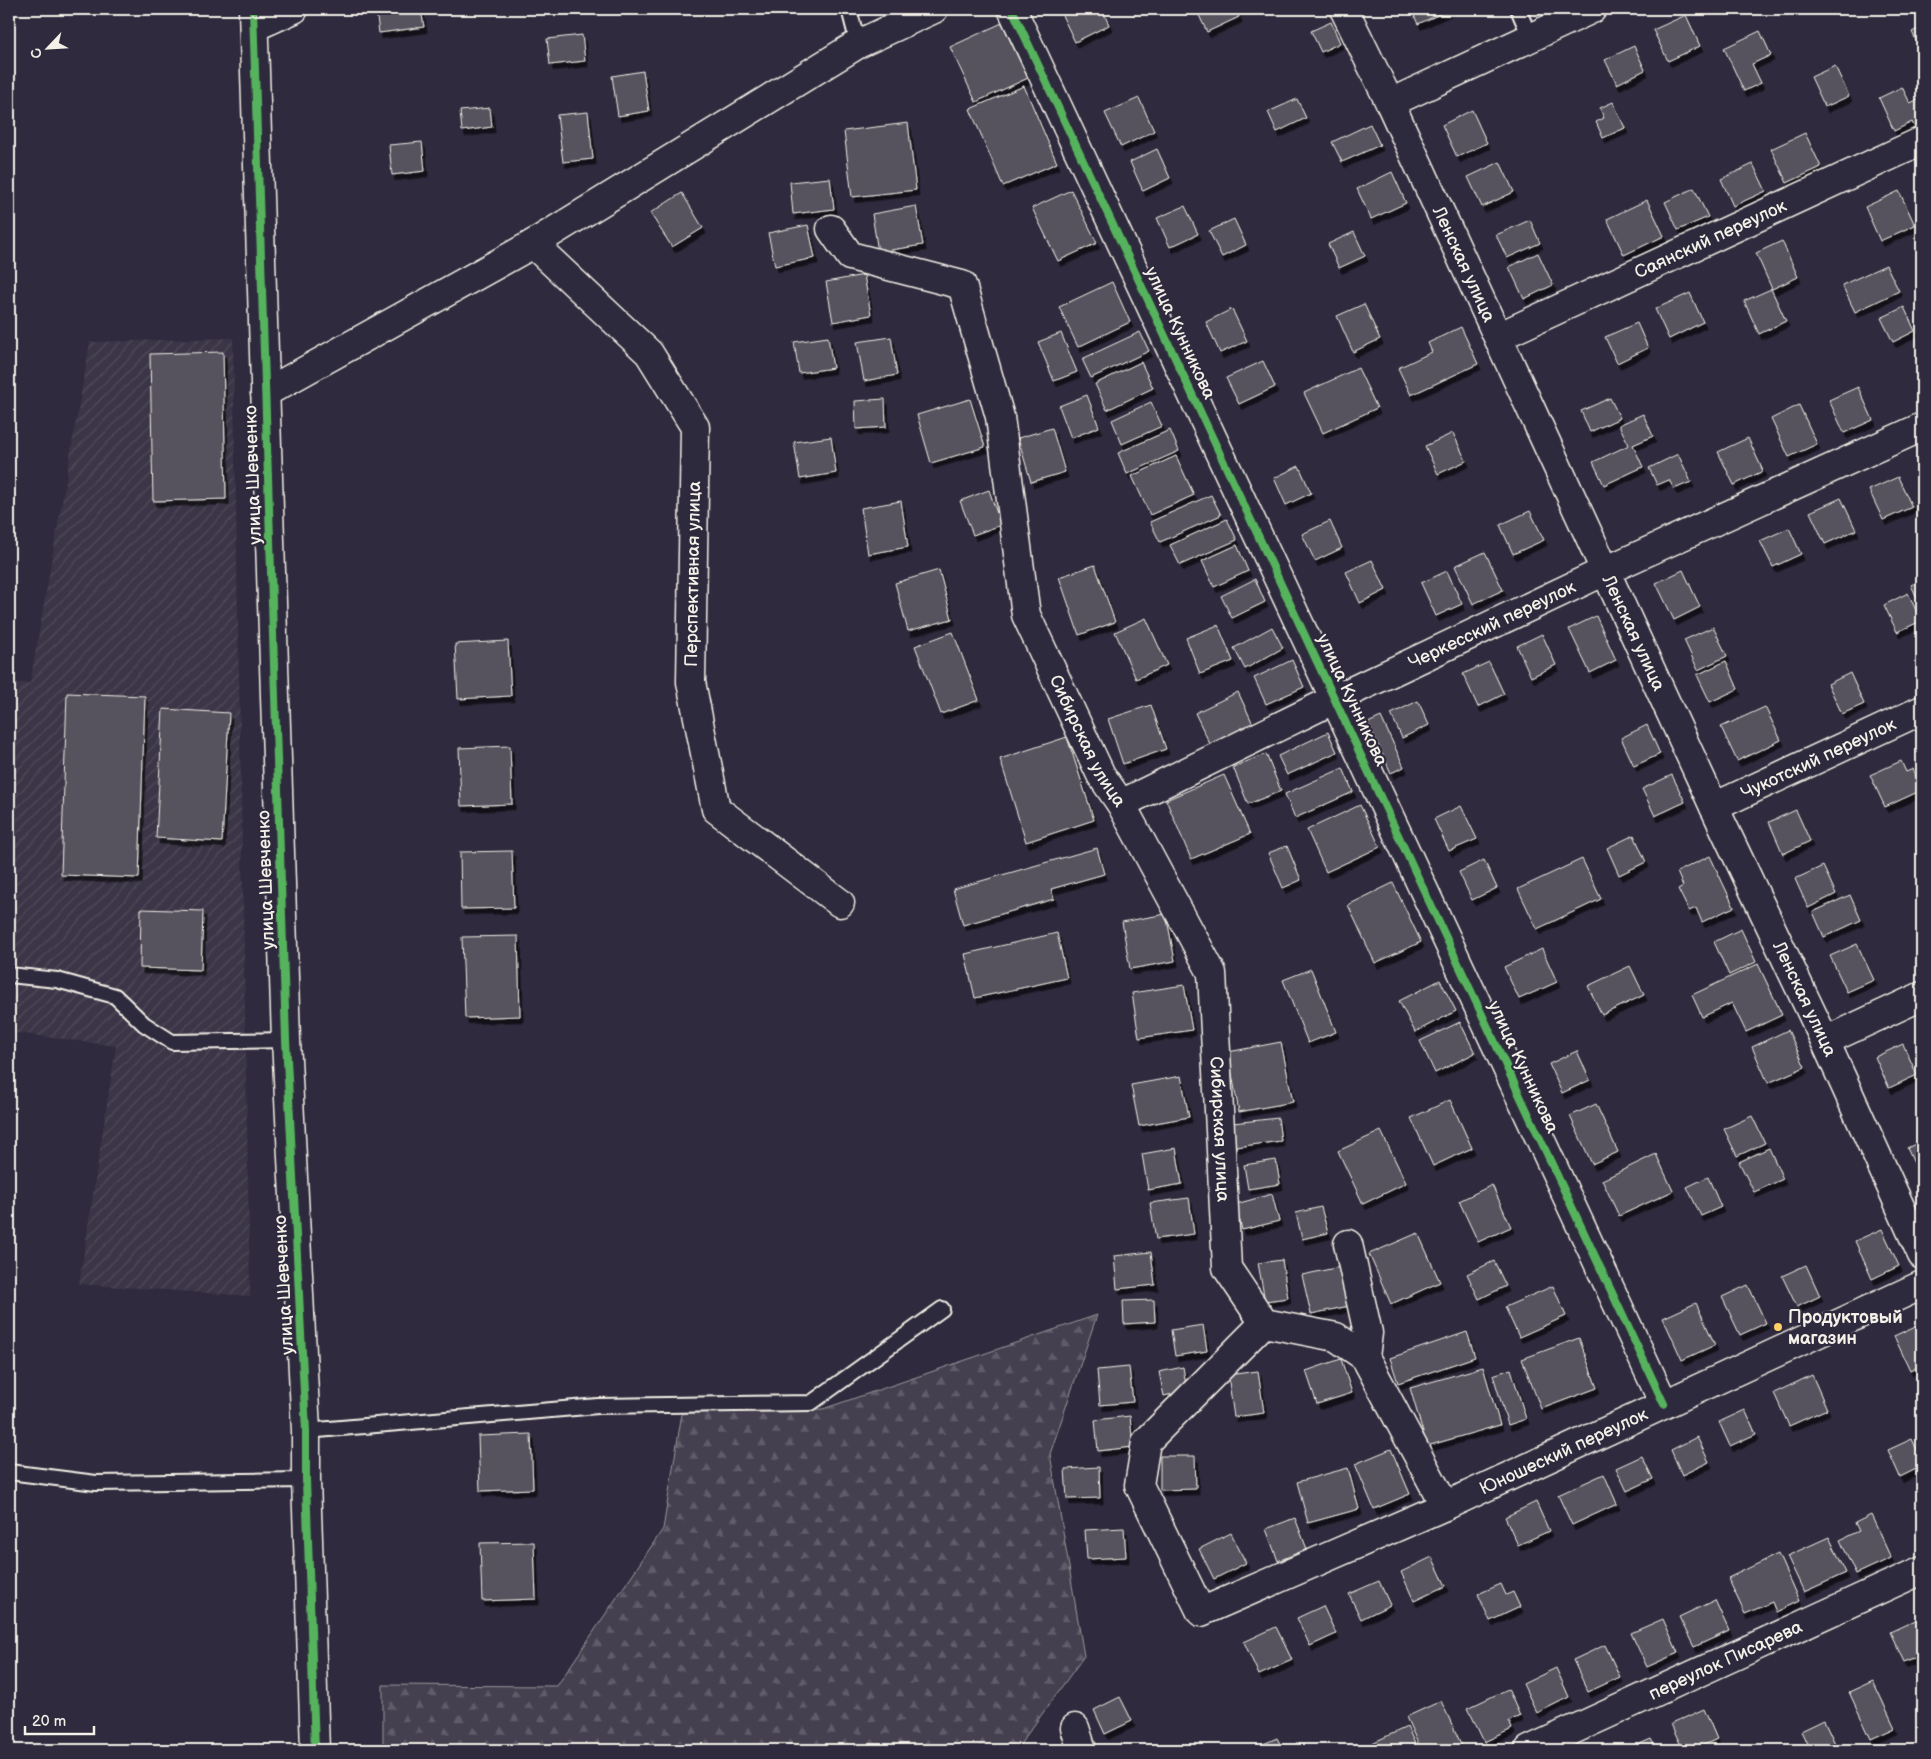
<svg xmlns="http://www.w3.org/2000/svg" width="1931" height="1759" font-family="'Balsamiq Sans',sans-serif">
<defs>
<pattern id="industrial-furrows" width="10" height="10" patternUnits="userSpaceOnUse" patternTransform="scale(1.25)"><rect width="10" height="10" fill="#3b3647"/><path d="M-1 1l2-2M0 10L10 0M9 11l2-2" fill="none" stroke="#4e4a59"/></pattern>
<pattern id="forest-firs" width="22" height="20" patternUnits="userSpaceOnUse" patternTransform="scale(1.25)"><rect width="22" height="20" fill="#454050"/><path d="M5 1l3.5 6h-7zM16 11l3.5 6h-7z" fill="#605c69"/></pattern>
<filter id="shadow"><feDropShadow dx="3" dy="5.5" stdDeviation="0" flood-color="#0009"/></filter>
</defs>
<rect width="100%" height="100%" fill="#2f2a3d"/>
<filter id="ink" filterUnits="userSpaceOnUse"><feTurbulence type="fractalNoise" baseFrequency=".02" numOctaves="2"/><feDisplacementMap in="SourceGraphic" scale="10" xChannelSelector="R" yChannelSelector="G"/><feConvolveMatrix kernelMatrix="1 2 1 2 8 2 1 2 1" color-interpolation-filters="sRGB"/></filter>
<g filter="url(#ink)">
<path fill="url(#industrial-furrows)" d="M233 338 250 1296 79 1284 116 1046 9 1032V683H30L90 342Z"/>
<path fill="url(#forest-firs)" stroke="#9c989c" d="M1097 1315 1050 1454 1084 1656 1016 1750H383V1685L557 1686 663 1529 682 1413 823 1409Z"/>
<g fill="#56525f" stroke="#f4f1e8" filter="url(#shadow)">
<path d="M376 9H421L424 27 379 33Z"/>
<path d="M1059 9H1102L1109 25 1075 42Z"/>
<path d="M1196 9H1236L1239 17 1207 32Z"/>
<path d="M1411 9H1451L1418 24Z"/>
<path d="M1686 15 1700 46 1668 61 1653 30Z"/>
<path d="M1331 22 1340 43 1321 52 1311 31Z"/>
<path d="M1002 23 1028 78 976 102 950 47Z"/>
<path d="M1922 27V53L1912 32Z"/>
<path d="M1760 31 1771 55 1752 64 1761 83 1744 91 1724 48Z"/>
<path d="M582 35 585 61 550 65 547 39Z"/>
<path d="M1634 46 1645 70 1617 84 1605 60Z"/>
<path d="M1835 66 1849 96 1825 107 1811 77Z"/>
<path d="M643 71 649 111 618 116 612 76Z"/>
<path d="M1024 86 1057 163 1003 186 970 109Z"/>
<path d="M1902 87 1910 103 1922 98V128L1916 130 1912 122 1894 131 1879 98Z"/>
<path d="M1139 98 1154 131 1121 147 1105 113Z"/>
<path d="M1297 99 1306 118 1277 132 1268 112Z"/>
<path d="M1613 102 1625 128 1603 138 1596 122 1604 118 1600 108Z"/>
<path d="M490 108 492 127 462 131 460 111Z"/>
<path d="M1472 110 1487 143 1457 157 1442 125Z"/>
<path d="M588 112 593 159 563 162 557 115Z"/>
<path d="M908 123 916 190 852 197 844 131Z"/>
<path d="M1370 124 1380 145 1342 162 1332 142Z"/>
<path d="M1805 133 1821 167 1787 183 1771 149Z"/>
<path d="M422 142 425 171 392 175 389 145Z"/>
<path d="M1157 149 1170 178 1143 191 1130 162Z"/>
<path d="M1500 162 1514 192 1482 207 1468 177Z"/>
<path d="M1753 164 1766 191 1733 206 1721 179Z"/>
<path d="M1392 172 1406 203 1371 219 1357 189Z"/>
<path d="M830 178 834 209 793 214 790 182Z"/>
<path d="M1694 188 1708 217 1678 230 1665 202Z"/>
<path d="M1071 190 1097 243 1058 261 1032 208Z"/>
<path d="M1899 191 1915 225 1880 241 1865 207Z"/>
<path d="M682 193 703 228 672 247 650 213Z"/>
<path d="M1647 200 1664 236 1624 255 1607 219Z"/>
<path d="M916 206 923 245 878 252 872 214Z"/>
<path d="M1185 206 1198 234 1170 247 1157 218Z"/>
<path d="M1234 219 1246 245 1222 257 1209 231Z"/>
<path d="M1530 220 1540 243 1507 258 1496 235Z"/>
<path d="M808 225 815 258 775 266 768 233Z"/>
<path d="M1354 232 1365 256 1339 268 1328 244Z"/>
<path d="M1782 241 1798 277 1772 289 1756 253Z"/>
<path d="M1538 253 1553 285 1524 299 1509 267Z"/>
<path d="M1886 265 1899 291 1855 312 1842 285Z"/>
<path d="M864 275 871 315 833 322 826 282Z"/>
<path d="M1112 282 1130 322 1078 347 1059 307Z"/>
<path d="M1771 289 1786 321 1759 334 1744 301Z"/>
<path d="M1690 293 1703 322 1669 339 1655 309Z"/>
<path d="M1364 304 1380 339 1353 352 1337 316Z"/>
<path d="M1904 307 1915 331 1893 342 1881 318Z"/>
<path d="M1232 309 1247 341 1220 353 1206 322Z"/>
<path d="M1637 323 1648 348 1617 363 1605 337Z"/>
<path d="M1461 327 1478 364 1411 395 1398 368 1432 352 1428 343Z"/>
<path d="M1140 332 1149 351 1091 378 1082 359Z"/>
<path d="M1061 333 1077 372 1054 381 1038 342Z"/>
<path d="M828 337 833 368 799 373 794 342Z"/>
<path d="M891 337 897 375 864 381 857 342Z"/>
<path d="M223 352 226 499 153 501 150 354Z"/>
<path d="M1263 361 1275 387 1239 404 1226 378Z"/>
<path d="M1141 362 1153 388 1107 410 1095 384Z"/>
<path d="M1358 368 1377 408 1323 433 1304 393Z"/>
<path d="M1858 387 1873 420 1844 433 1829 400Z"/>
<path d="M1087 395 1099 427 1071 438 1059 406Z"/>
<path d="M1610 398 1620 418 1590 432 1581 411Z"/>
<path d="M885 399 886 427 856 429 855 401Z"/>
<path d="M970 399 985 447 931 463 917 415Z"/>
<path d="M1151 402 1162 426 1122 444 1112 420Z"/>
<path d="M1799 405 1817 444 1789 457 1771 419Z"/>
<path d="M1643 414 1653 436 1633 445 1643 467 1604 485 1593 462 1629 445 1619 425Z"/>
<path d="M1052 428 1065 472 1031 482 1018 438Z"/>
<path d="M1170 430 1179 451 1127 474 1118 453Z"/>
<path d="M1453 433 1466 461 1438 474 1425 446Z"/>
<path d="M831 437 836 473 800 479 794 442Z"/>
<path d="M1748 438 1763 471 1734 485 1718 452Z"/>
<path d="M1678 454 1691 482 1674 489 1669 480 1657 485 1649 468Z"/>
<path d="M1176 456 1194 495 1150 515 1132 476Z"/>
<path d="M1299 466 1311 493 1286 505 1274 478Z"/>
<path d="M1898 477 1912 507 1883 520 1869 490Z"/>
<path d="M989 490 1001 525 973 535 960 501Z"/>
<path d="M1211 495 1221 515 1160 542 1150 522Z"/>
<path d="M1841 498 1856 530 1825 544 1810 512Z"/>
<path d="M901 501 908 547 868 554 861 508Z"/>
<path d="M1530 511 1544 540 1513 554 1500 525Z"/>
<path d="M1227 519 1237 540 1180 565 1170 545Z"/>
<path d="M1330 521 1342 548 1315 561 1302 534Z"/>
<path d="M1789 528 1801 554 1773 567 1760 541Z"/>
<path d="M1237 545 1248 571 1214 587 1202 561Z"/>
<path d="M1485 552 1503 590 1473 604 1455 566Z"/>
<path d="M1372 560 1386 590 1360 603 1346 572Z"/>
<path d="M1095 565 1115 622 1079 635 1059 577Z"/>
<path d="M939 570 952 619 908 631 895 583Z"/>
<path d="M1683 570 1700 607 1674 620 1656 583Z"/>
<path d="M1447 571 1462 604 1436 616 1421 583Z"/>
<path d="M1255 579 1265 602 1232 618 1221 596Z"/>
<path d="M1922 580V609L1911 585Z"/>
<path d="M1908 593 1921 621 1897 632 1884 605Z"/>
<path d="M1596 616 1616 660 1590 673 1569 629Z"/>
<path d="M1146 618 1167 665 1136 679 1115 632Z"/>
<path d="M1218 625 1233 661 1200 674 1186 638Z"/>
<path d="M1272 627 1283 648 1245 669 1234 648Z"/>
<path d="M1713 627 1727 656 1698 670 1684 640Z"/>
<path d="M953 632 979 700 941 714 915 646Z"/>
<path d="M1542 634 1556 665 1531 677 1517 646Z"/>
<path d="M508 641 511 696 458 699 455 644Z"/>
<path d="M1292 660 1304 687 1266 704 1254 678Z"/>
<path d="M1726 661 1738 689 1710 702 1697 675Z"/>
<path d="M1489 662 1504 694 1478 707 1463 674Z"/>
<path d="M1850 673 1864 704 1842 714 1828 684Z"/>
<path d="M1238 692 1253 724 1210 744 1195 713Z"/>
<path d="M67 693 145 696 139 878 61 875Z"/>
<path d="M1418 701 1429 725 1402 738 1391 714Z"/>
<path d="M1151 705 1166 749 1123 764 1108 719Z"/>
<path d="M1765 707 1781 740 1737 761 1721 727Z"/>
<path d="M163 709 229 713 222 842 156 838Z"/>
<path d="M1381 717 1404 767 1391 773 1368 723Z"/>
<path d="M1647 725 1660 754 1634 766 1621 738Z"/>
<path d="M1328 732 1337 752 1287 775 1278 756Z"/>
<path d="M1067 737 1094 820 1026 842 1000 759Z"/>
<path d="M510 746 512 804 461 806 459 748Z"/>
<path d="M1266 754 1281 791 1248 804 1233 767Z"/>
<path d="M1901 761 1906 772 1913 769 1922 790 1885 807 1870 775Z"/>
<path d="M1343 768 1353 792 1295 818 1285 794Z"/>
<path d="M1224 775 1250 834 1191 859 1166 800Z"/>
<path d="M1672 775 1685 802 1655 816 1642 789Z"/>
<path d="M1360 805 1380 847 1326 872 1307 830Z"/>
<path d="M1461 806 1477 839 1449 851 1434 819Z"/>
<path d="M1796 810 1810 841 1783 854 1769 822Z"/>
<path d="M1634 835 1646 862 1619 875 1607 848Z"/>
<path d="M1287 846 1301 880 1283 888 1268 853Z"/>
<path d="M1097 848 1104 874 1051 889 1054 899 963 925 953 889Z"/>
<path d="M512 851 514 908 461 909 460 852Z"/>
<path d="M1710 856 1734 907 1702 922 1696 908 1689 911 1678 889 1683 886 1677 872Z"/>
<path d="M1582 859 1601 899 1537 929 1518 889Z"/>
<path d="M1484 860 1497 888 1472 900 1459 872Z"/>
<path d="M1823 866 1836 894 1808 908 1795 879Z"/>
<path d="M1393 883 1421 942 1375 963 1348 905Z"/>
<path d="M1850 895 1861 920 1824 937 1813 912Z"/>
<path d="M141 909 203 911 201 970 140 968Z"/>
<path d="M1166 914 1175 961 1130 969 1122 922Z"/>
<path d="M1741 929 1756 962 1729 975 1714 942Z"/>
<path d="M1057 933 1067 978 975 998 965 954Z"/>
<path d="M518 936 520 1016 465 1018 462 937Z"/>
<path d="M1857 944 1874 980 1847 992 1830 956Z"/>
<path d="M1542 949 1557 982 1519 999 1504 967Z"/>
<path d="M1758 964 1782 1015 1746 1032 1732 1003 1702 1017 1692 995Z"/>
<path d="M1630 966 1644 995 1602 1015 1588 986Z"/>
<path d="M1311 969 1336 1032 1308 1043 1283 980Z"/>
<path d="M1440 980 1456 1011 1415 1032 1399 1001Z"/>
<path d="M1184 985 1192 1030 1139 1038 1132 993Z"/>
<path d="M1460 1022 1475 1053 1435 1073 1420 1041Z"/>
<path d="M1788 1030 1805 1067 1768 1083 1752 1047Z"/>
<path d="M1281 1042 1293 1102 1239 1112 1228 1052Z"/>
<path d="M1903 1044 1917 1075 1889 1088 1875 1057Z"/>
<path d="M1577 1051 1590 1080 1562 1093 1549 1064Z"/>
<path d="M1181 1076 1189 1117 1139 1126 1131 1085Z"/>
<path d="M1450 1100 1472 1148 1433 1166 1411 1118Z"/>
<path d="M1596 1104 1618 1152 1592 1164 1570 1116Z"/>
<path d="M1752 1116 1765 1143 1737 1156 1724 1129Z"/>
<path d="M1278 1118 1281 1141 1236 1147 1233 1123Z"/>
<path d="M1381 1131 1406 1183 1363 1204 1338 1151Z"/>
<path d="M1922 1141V1172L1919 1174 1907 1148Z"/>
<path d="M1176 1148 1182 1184 1148 1190 1142 1154Z"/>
<path d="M1769 1148 1783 1179 1754 1192 1739 1162Z"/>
<path d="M1656 1154 1673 1191 1619 1216 1602 1180Z"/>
<path d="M1276 1160 1280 1184 1248 1189 1244 1165Z"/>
<path d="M1708 1177 1721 1207 1701 1216 1687 1187Z"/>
<path d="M1492 1185 1511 1227 1478 1242 1459 1201Z"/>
<path d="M1272 1194 1279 1221 1242 1230 1236 1204Z"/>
<path d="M1189 1198 1194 1234 1156 1239 1150 1203Z"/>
<path d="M1321 1207 1328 1233 1302 1239 1296 1213Z"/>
<path d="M1882 1229 1899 1266 1872 1279 1855 1241Z"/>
<path d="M1418 1233 1440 1282 1391 1304 1369 1254Z"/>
<path d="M1151 1252 1155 1285 1117 1289 1114 1256Z"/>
<path d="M1282 1260 1288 1298 1265 1301 1258 1263Z"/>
<path d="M1494 1261 1506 1286 1479 1299 1467 1274Z"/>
<path d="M1806 1265 1820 1296 1797 1307 1782 1276Z"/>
<path d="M1340 1267 1349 1306 1311 1314 1302 1275Z"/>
<path d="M1748 1285 1766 1323 1740 1335 1722 1297Z"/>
<path d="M1553 1286 1566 1316 1519 1337 1505 1307Z"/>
<path d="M1154 1300 1155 1322 1124 1324 1123 1301Z"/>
<path d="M1696 1303 1715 1345 1682 1360 1663 1318Z"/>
<path d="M1922 1323V1364L1910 1370 1894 1336Z"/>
<path d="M1203 1325 1207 1351 1175 1356 1171 1330Z"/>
<path d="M1467 1332 1475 1357 1398 1383 1390 1358Z"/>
<path d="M1579 1338 1597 1388 1541 1409 1522 1359Z"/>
<path d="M1341 1359 1352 1393 1317 1404 1306 1371Z"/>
<path d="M1129 1367 1133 1402 1100 1405 1097 1370Z"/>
<path d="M1183 1367 1187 1391 1164 1396 1159 1372Z"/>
<path d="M1483 1367 1500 1425 1427 1446 1410 1388Z"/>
<path d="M1511 1369 1526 1419 1508 1425 1493 1375Z"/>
<path d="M1258 1371 1264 1413 1234 1417 1228 1375Z"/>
<path d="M1812 1375 1827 1409 1789 1426 1774 1393Z"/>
<path d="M1745 1410 1756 1434 1730 1446 1719 1422Z"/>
<path d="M1130 1416 1133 1447 1098 1451 1095 1420Z"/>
<path d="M531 1434 533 1489 480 1491 478 1436Z"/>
<path d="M1697 1437 1709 1462 1682 1475 1671 1450Z"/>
<path d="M1912 1439 1922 1461V1466L1900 1477 1888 1450Z"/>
<path d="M1391 1449 1410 1494 1374 1509 1355 1464Z"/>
<path d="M1160 1456H1195L1196 1489 1160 1490Z"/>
<path d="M1642 1456 1653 1479 1627 1491 1616 1468Z"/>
<path d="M1099 1467 1100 1498 1067 1499 1065 1469Z"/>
<path d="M1348 1468 1359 1509 1308 1523 1297 1482Z"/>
<path d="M1604 1474 1617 1504 1572 1525 1558 1495Z"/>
<path d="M1536 1502 1549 1531 1518 1545 1505 1517Z"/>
<path d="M1871 1515 1891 1558 1856 1574 1840 1540 1859 1531 1855 1523Z"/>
<path d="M1295 1518 1307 1549 1278 1561 1266 1529Z"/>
<path d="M1124 1528 1126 1557 1087 1559 1085 1530Z"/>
<path d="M1231 1533 1246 1563 1214 1579 1199 1549Z"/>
<path d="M1829 1537 1846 1573 1804 1592 1787 1556Z"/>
<path d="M534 1542 536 1599 482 1601 480 1543Z"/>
<path d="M1778 1554 1799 1601 1776 1612 1772 1602 1745 1614 1728 1578Z"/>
<path d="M1432 1557 1446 1586 1414 1601 1401 1572Z"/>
<path d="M1379 1581 1390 1605 1361 1619 1349 1594Z"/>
<path d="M1501 1584 1506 1595 1513 1592 1520 1607 1490 1621 1478 1594Z"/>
<path d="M1715 1600 1729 1631 1694 1647 1679 1617Z"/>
<path d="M1323 1606 1336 1634 1310 1646 1297 1618Z"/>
<path d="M1922 1617V1654L1904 1662 1890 1632Z"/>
<path d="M1663 1619 1678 1653 1647 1667 1631 1633Z"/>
<path d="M1276 1627 1292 1660 1259 1675 1244 1642Z"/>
<path d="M1605 1645 1620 1677 1588 1692 1573 1660Z"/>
<path d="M1556 1668 1569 1697 1537 1713 1523 1684Z"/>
<path d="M1873 1681 1895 1728 1871 1739 1849 1692Z"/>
<path d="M1508 1689 1520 1716 1509 1721 1512 1729 1484 1742 1468 1708Z"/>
<path d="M1120 1697 1132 1721 1105 1734 1094 1710Z"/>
<path d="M1441 1701 1462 1746 1452 1750H1421L1406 1717Z"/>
<path d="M1704 1709 1717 1739 1693 1750H1683L1671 1724Z"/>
<path d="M1824 1720 1838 1750H1810L1801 1731Z"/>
<path d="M1407 1727 1418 1750H1362L1361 1748Z"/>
<path d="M1277 1738 1283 1750H1250Z"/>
<path d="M1651 1739 1657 1750H1626Z"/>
</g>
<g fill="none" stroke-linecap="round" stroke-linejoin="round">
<g stroke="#f4f1e8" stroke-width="18">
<g id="lane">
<path d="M849 9 858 44"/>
<path d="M1518 9 1530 37"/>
<path d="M9 975 57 980 115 996 144 1024 172 1042 286 1040"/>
<path d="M306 1431 598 1406 811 1403 942 1309"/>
<path d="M9 1472 96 1483 306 1480"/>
</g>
</g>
<g stroke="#f4f1e8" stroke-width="31">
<g id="street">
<path d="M1012 9 1664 1404"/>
<path d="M254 27 294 9"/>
<path d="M1390 103 1592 9"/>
<path id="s1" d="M831 229 850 256 962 285 1000 417 1026 615 1101 775 1121 804 1212 973 1227 1268 1264 1323 1336 1337 1365 1357 1445 1506"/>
<path d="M533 244 649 353 695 427 691 682 716 809 840 903"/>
<path id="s2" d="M1498 337 1922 141"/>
<path d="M265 393 533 244 858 44 934 9"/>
<path id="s3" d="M1121 804 1335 699 1605 571 1922 427"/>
<path id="s4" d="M1714 807 1922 710"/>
<path d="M1825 1041 1922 996"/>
<path d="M1348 1244 1368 1333 1365 1357"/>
<path id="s5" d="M1264 1323 1146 1442 1139 1485 1201 1612 1445 1506 1922 1285"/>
<path d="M1075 1728 1082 1750"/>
<path id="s6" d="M1529 1750 1922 1570"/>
</g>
</g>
<g stroke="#f4f1e8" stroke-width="31">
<g id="secondary">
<path d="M253 9 286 1040 306 1431V1480L315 1750"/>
<path id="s7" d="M1344 9 1390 103 1714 807 1825 1041 1922 1255"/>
</g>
</g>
<use href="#lane" stroke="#2f2a3d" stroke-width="14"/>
<use href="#street" stroke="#2f2a3d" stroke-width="28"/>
<use href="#secondary" stroke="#2f2a3d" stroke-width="28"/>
<g stroke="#2f2a3d" stroke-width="11">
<g id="cycleway">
<path d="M253 9 286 1040 306 1431V1480L315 1750"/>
<path d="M1012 9 1664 1404"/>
</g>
</g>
<use href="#cycleway" stroke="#56b35d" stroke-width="8"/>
</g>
</g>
<circle fill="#ffd166" stroke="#2f2a3d" stroke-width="2" cx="1778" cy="1327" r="5"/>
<g text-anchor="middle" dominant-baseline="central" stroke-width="4.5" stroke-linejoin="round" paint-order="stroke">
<g font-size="18" fill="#f4f1e8" stroke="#2f2a3d">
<text stroke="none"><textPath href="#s2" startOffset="234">Саянский переулок</textPath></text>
<text stroke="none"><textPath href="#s7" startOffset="282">Ленская улица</textPath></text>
<text transform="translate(1180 333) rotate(65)">улица Кунникова</text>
<text transform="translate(253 475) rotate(-92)">улица Шевченко</text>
<text transform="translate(693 574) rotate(-89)">Перспективная улица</text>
<text stroke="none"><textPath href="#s3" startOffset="412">Черкесский переулок</textPath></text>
<text stroke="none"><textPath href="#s7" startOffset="688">Ленская улица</textPath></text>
<text transform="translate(1352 700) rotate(65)">улица Кунникова</text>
<text stroke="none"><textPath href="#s1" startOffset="626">Сибирская улица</textPath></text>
<text stroke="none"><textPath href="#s4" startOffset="115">Чукотский переулок</textPath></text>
<text transform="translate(266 880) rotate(-92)">улица Шевченко</text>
<text stroke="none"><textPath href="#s7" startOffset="1092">Ленская улица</textPath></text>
<text transform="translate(1523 1067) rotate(65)">улица Кунникова</text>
<text stroke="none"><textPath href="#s1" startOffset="1046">Сибирская улица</textPath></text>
<text transform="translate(284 1285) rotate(-93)">улица Шевченко</text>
<text stroke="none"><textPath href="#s5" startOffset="749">Юношеский переулок</textPath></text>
<text stroke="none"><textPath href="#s6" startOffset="216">переулок Писарева</textPath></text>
</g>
<g font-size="18" font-weight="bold" fill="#f4f1e8" stroke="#2f2a3d" text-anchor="start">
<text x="1788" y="1317">Продуктовый<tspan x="1788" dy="21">магазин</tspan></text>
</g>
</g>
<rect width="1931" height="1759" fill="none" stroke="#2f2a3d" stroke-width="30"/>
<rect x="15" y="15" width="1901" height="1729" fill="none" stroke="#f4f1e8" stroke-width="2" filter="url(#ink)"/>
<g transform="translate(48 48) rotate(245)" stroke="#2f2a3d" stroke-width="4" paint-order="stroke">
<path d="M0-4L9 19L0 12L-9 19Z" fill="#f4f1e8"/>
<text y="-8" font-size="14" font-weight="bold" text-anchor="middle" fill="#f4f1e8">С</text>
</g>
<path d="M25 1726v8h69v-8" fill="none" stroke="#f4f1e8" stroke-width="2.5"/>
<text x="32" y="1726" font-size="15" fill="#f4f1e8" stroke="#2f2a3d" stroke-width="4" paint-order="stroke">20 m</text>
</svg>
